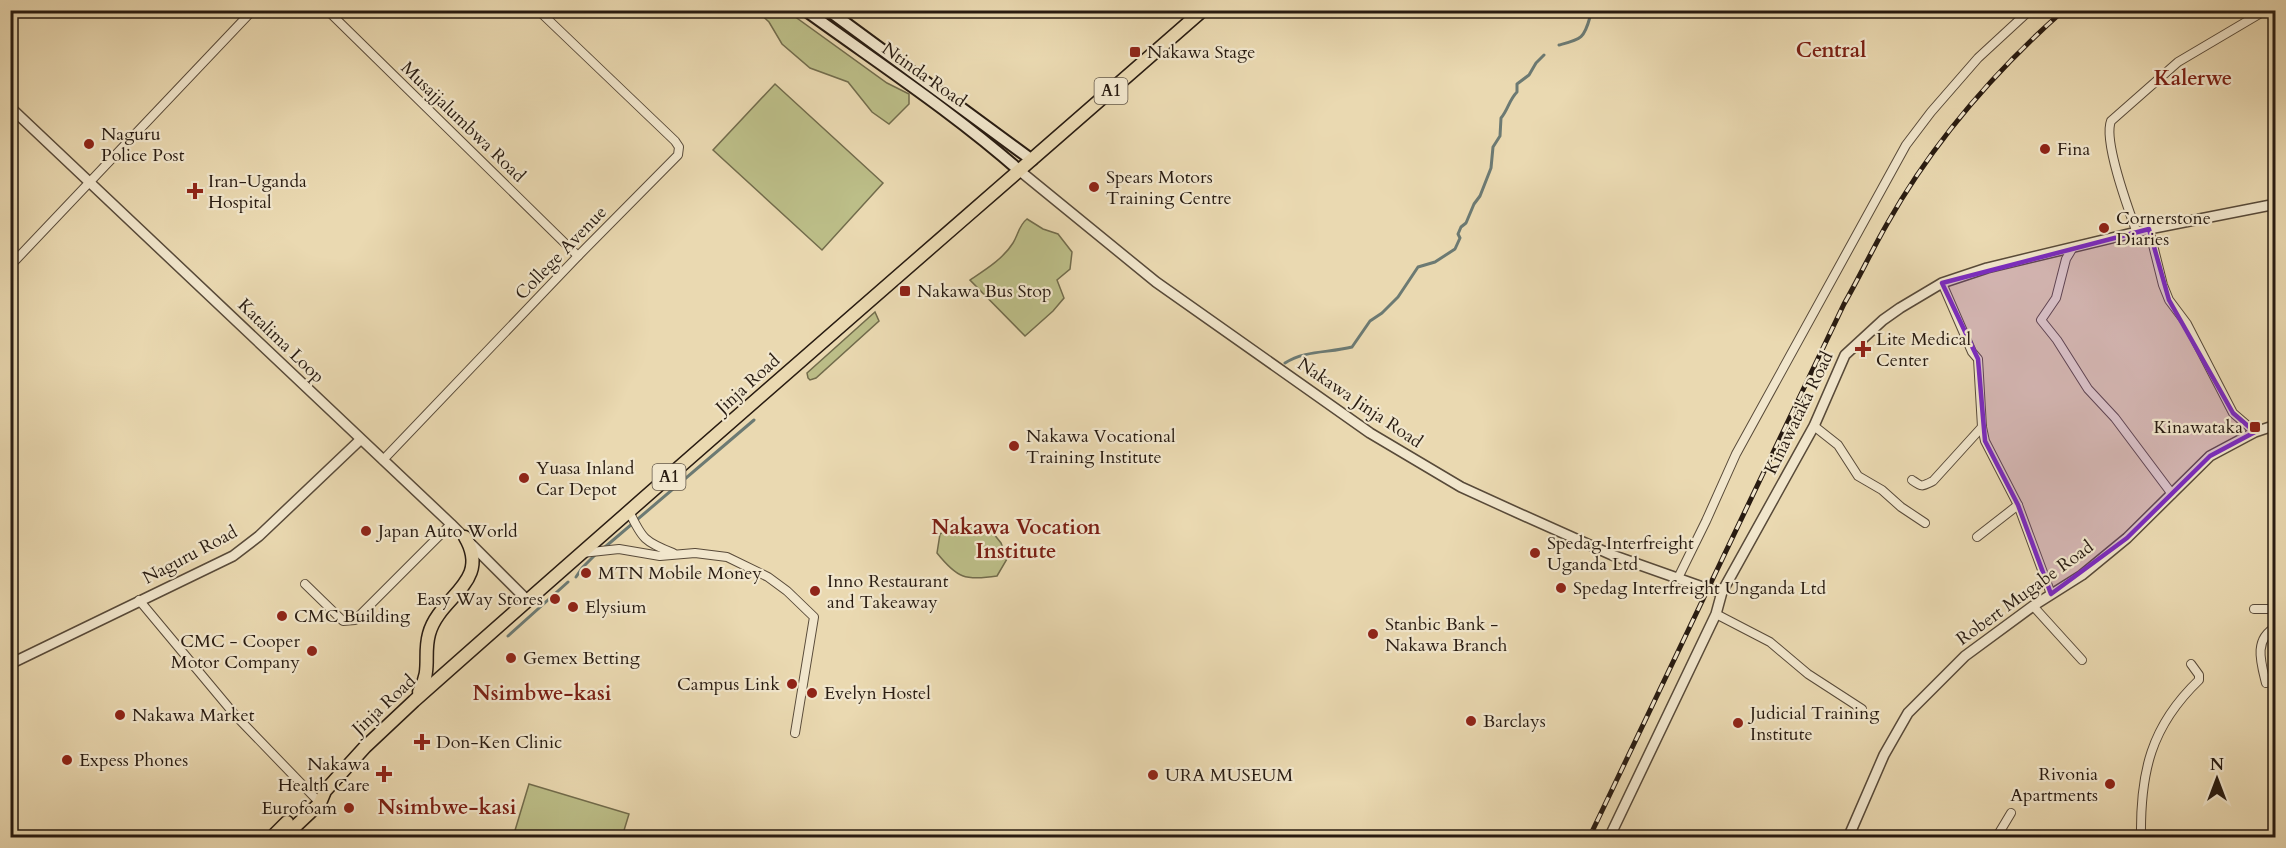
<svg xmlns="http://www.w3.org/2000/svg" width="2286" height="848" font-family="Cardo,serif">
<rect width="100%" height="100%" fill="#ead9b1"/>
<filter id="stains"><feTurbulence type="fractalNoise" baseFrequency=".00333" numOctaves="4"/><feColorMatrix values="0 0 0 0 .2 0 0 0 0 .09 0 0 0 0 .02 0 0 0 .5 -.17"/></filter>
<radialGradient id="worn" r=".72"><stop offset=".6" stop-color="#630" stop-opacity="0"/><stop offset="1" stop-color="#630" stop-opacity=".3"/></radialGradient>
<g fill="#bcbe88" stroke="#726c4c" stroke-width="1.5">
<path d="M757 11H787L887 83 909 94V104L889 124 872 112 848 82 810 68 782 44 769 22Z"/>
<path d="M775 84 883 183 822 250 713 150Z"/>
<path d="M1027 219 1043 229 1058 234 1072 252 1070 269 1057 280 1064 298 1053 311 1025 336 970 280C985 270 1003 259 1013 243 1018 235 1019 225 1027 219Z"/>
<path d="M875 312 879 321 816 378 810 380 808 378 807 373Z"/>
<path d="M954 525C967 525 976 530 989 528L1001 543 1007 559 997 576C965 581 957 578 937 553L940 534Z"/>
<path d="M529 784 629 814 622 837H513Z"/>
</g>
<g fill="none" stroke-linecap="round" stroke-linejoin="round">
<g stroke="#6c7a73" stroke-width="3">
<path d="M1559 45C1581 39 1584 39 1590 17L1603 10"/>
<path d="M1285 363C1305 350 1329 353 1352 347L1370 321 1382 313 1398 297 1418 267 1435 262 1455 249 1460 238 1458 234 1461 227 1466 223 1474 204 1480 196 1491 168 1493 147 1500 136 1501 118C1508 110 1509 100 1517 92V84L1529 75 1536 63 1544 55"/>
<path d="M605 547 754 420"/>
<path d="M576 577 582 568 597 553"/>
<path d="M508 636 568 582"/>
</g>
<g stroke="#584a39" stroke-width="10">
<g id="minor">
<path d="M327 10 578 256"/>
<path d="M2149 229 2163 285 2169 300 2187 324 2233 413 2255 432"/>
<path d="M2137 233C2129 211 2103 141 2111 121L2178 62 2266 10"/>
<path d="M2072 249 2066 259 2056 298 2041 320 2057 340 2088 389 2115 418 2172 494"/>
<path d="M10 266 253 10"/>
<path d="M1942 283 1972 352 1978 359 1982 427 1985 441 2018 505 2051 594"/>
<path d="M1814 426 1838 445 1858 476 1882 490 1901 507 1925 523"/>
<path d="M383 460 578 256 678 155 679 147 675 141 538 10"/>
<path d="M1912 480C1922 487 1921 487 1933 481L1982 427"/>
<path d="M629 511C642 539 645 542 673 553"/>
<path d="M1977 537 2018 505"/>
<path d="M582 553 619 549 660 556 695 553 727 557 768 577 787 591 814 617 795 733"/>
<path d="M1678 578 1706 521 1736 454 1906 145 1931 112 1978 58 2030 10"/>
<path d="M305 584 343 621 355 620 451 524"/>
<path d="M139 600 235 715 320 803"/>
<path d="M2033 606 2082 660"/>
<path d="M2254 609H2276"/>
<path d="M1716 614 1770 642 1808 674 1862 709"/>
<path d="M2266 683C2261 663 2253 639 2276 627"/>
<path d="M1996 838 2011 813"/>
<path d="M2141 838C2140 772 2151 726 2199 680V675L2191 664"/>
</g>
</g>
<g stroke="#584a39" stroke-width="12">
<g id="tertiary">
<path d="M10 107 451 524 527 600"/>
<path d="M1020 171 1156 282 1370 433 1461 487 1518 513 1612 555 1708 589 1722 592"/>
<path d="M10 664 233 556 259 536 360 440"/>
<path d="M1609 838 1716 614 1722 592 1814 426 1845 355 1883 320 1900 308 1942 283 1987 268 2149 229 2276 204"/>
<path d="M1848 838 1884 755 1908 713 1965 656 2033 606 2082 575 2127 538 2210 456 2255 432 2276 425"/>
</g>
</g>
<g stroke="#281b11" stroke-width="14">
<g id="secondary">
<path d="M805 10C878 63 953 112 1020 171"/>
<path d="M828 10 1032 160"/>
</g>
</g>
<g stroke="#281b11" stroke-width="15">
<g id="trunk">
<path d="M419 692C432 669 423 656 429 634 439 596 492 583 465 537"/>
<path d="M271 838 287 822"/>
<path d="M283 838 320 803 325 791 365 747 414 701C675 469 940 240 1203 10"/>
</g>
</g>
<use href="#minor" stroke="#f1e6cc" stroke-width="8"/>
<use href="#tertiary" stroke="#f1e6cc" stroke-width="9"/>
<use href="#secondary" stroke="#f1e6cc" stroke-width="10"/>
<use href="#trunk" stroke="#ead9b1" stroke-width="12"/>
<g stroke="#281b11" stroke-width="5">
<path id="rail" d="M1589 838 1844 304C1859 278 1872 250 1887 224 1933 142 1994 72 2064 10"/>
</g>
<use href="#rail" stroke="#f1e6cc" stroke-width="3" stroke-dasharray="9" stroke-linecap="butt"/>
</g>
<path fill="#7b2cbf" fill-opacity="0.2" stroke="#7b2cbf" stroke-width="4.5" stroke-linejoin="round" d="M2149 229 2169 300 2233 413 2255 432 2210 456 2127 538 2051 594 2018 505 1985 441 1978 359 1942 283Z"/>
<g fill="#8f2418" stroke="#f1e6cc" stroke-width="2">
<rect x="1129" y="46" width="12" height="12" rx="3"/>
<circle cx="89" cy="144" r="6"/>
<circle cx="2045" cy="149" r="6"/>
<circle cx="1094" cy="187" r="6"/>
<path d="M192 182h6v6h6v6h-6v6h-6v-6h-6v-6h6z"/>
<circle cx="2104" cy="228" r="6"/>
<rect x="899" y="285" width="12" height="12" rx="3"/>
<path d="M1860 340h6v6h6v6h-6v6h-6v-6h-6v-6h6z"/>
<rect x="2249" y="421" width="12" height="12" rx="3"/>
<circle cx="1014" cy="446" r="6"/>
<circle cx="524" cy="478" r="6"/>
<circle cx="366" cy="531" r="6"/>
<circle cx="1535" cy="553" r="6"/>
<circle cx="586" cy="573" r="6"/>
<circle cx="1561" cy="588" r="6"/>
<circle cx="815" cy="591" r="6"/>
<circle cx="555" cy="599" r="6"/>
<circle cx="573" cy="607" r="6"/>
<circle cx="282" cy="616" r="6"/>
<circle cx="1373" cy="634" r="6"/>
<circle cx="312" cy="651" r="6"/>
<circle cx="511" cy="658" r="6"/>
<circle cx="792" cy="684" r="6"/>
<circle cx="812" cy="693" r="6"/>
<circle cx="120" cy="715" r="6"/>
<circle cx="1471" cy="721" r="6"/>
<circle cx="1738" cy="723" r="6"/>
<path d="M419 733h6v6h6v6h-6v6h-6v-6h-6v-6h6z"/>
<circle cx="67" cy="760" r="6"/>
<path d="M381 765h6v6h6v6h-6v6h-6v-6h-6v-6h6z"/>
<circle cx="1153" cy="775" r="6"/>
<circle cx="2110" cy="784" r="6"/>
<circle cx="349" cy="808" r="6"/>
</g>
<g text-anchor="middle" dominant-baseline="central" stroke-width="4.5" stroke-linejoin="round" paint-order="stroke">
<g fill="#f1e6cc" stroke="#645849" stroke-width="1.5">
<rect x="1094.5" y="78" width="33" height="26" rx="4.5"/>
<rect x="652.5" y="464" width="33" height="26" rx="4.5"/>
</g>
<g font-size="16" font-weight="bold" fill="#281b11">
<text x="1111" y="91">A1</text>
<text x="669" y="477">A1</text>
</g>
<g font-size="18" fill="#281b11" stroke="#f1e6cc" text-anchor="start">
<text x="1147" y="52">Nakawa Stage</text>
<text x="101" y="134">Naguru<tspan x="101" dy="21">Police Post</tspan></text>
<text x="2057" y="149">Fina</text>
<text x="1106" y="177">Spears Motors<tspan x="1106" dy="21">Training Centre</tspan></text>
<text x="208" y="181">Iran-Uganda<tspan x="208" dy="21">Hospital</tspan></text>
<text x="2116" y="218">Cornerstone<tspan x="2116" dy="21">Diaries</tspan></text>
<text x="917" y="291">Nakawa Bus Stop</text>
<text x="1876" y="339">Lite Medical<tspan x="1876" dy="21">Center</tspan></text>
<text x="2243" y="427" text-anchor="end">Kinawataka</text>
<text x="1026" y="436">Nakawa Vocational<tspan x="1026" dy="21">Training Institute</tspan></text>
<text x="536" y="468">Yuasa Inland<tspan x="536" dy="21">Car Depot</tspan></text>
<text x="378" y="531">Japan Auto World</text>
<text x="1547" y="543">Spedag Interfreight<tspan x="1547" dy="21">Uganda Ltd</tspan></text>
<text x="598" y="573">MTN Mobile Money</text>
<text x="827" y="581">Inno Restaurant<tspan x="827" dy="21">and Takeaway</tspan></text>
<text x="1573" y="588">Spedag Interfreight Unganda Ltd</text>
<text x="543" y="599" text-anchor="end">Easy Way Stores</text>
<text x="585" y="607">Elysium</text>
<text x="294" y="616">CMC Building</text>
<text x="1385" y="624">Stanbic Bank -<tspan x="1385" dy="21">Nakawa Branch</tspan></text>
<text x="300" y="641" text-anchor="end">CMC - Cooper<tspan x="300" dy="21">Motor Company</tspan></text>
<text x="523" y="658">Gemex Betting</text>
<text x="780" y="684" text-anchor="end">Campus Link</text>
<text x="824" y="693">Evelyn Hostel</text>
<text x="1750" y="713">Judicial Training<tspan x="1750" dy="21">Institute</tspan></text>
<text x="132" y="715">Nakawa Market</text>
<text x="1483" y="721">Barclays</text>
<text x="436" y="742">Don-Ken Clinic</text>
<text x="79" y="760">Expess Phones</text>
<text x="370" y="764" text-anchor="end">Nakawa<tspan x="370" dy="21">Health Care</tspan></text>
<text x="2098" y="774" text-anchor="end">Rivonia<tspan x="2098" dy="21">Apartments</tspan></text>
<text x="1165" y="775">URA MUSEUM</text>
<text x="337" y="808" text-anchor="end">Eurofoam</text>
</g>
<g font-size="18" fill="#281b11" stroke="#f1e6cc">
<text transform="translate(924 75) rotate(35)">Ntinda Road</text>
<text transform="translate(463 122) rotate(44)">Musajjalumbwa Road</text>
<text transform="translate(561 253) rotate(-46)">College Avenue</text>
<text transform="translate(281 341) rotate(44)">Katalima Loop</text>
<text transform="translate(748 384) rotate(-42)">Jinja Road</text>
<text transform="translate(1360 403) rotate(34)">Nakawa Jinja Road</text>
<text transform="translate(1799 413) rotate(-64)">Kinawataka Road</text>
<text transform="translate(190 555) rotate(-28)">Naguru Road</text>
<text transform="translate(2025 593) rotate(-36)">Robert Mugabe Road</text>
<text transform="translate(384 705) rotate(-43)">Jinja Road</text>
</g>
<g font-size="21" font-weight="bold" fill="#7a1f14" stroke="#f1e6cc">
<text x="1831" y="50">Central</text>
<text x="2193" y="78">Kalerwe</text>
<text x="1016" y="527">Nakawa Vocation<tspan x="1016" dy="24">Institute</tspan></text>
<text x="542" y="693">Nsimbwe-kasi</text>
<text x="447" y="807">Nsimbwe-kasi</text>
</g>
</g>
<rect width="2286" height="848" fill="none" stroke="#ead9b1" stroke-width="36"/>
<rect x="12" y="12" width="2262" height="824" fill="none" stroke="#281b11" stroke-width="3"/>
<rect x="18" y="18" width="2250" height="812" fill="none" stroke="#281b11" stroke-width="1.5"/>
<g transform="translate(2217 779)" stroke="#f1e6cc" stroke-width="4.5" paint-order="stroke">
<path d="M0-4.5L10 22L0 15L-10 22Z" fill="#281b11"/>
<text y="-9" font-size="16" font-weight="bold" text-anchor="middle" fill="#281b11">N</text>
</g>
<rect width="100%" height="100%" filter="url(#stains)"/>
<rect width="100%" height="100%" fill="url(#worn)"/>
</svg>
